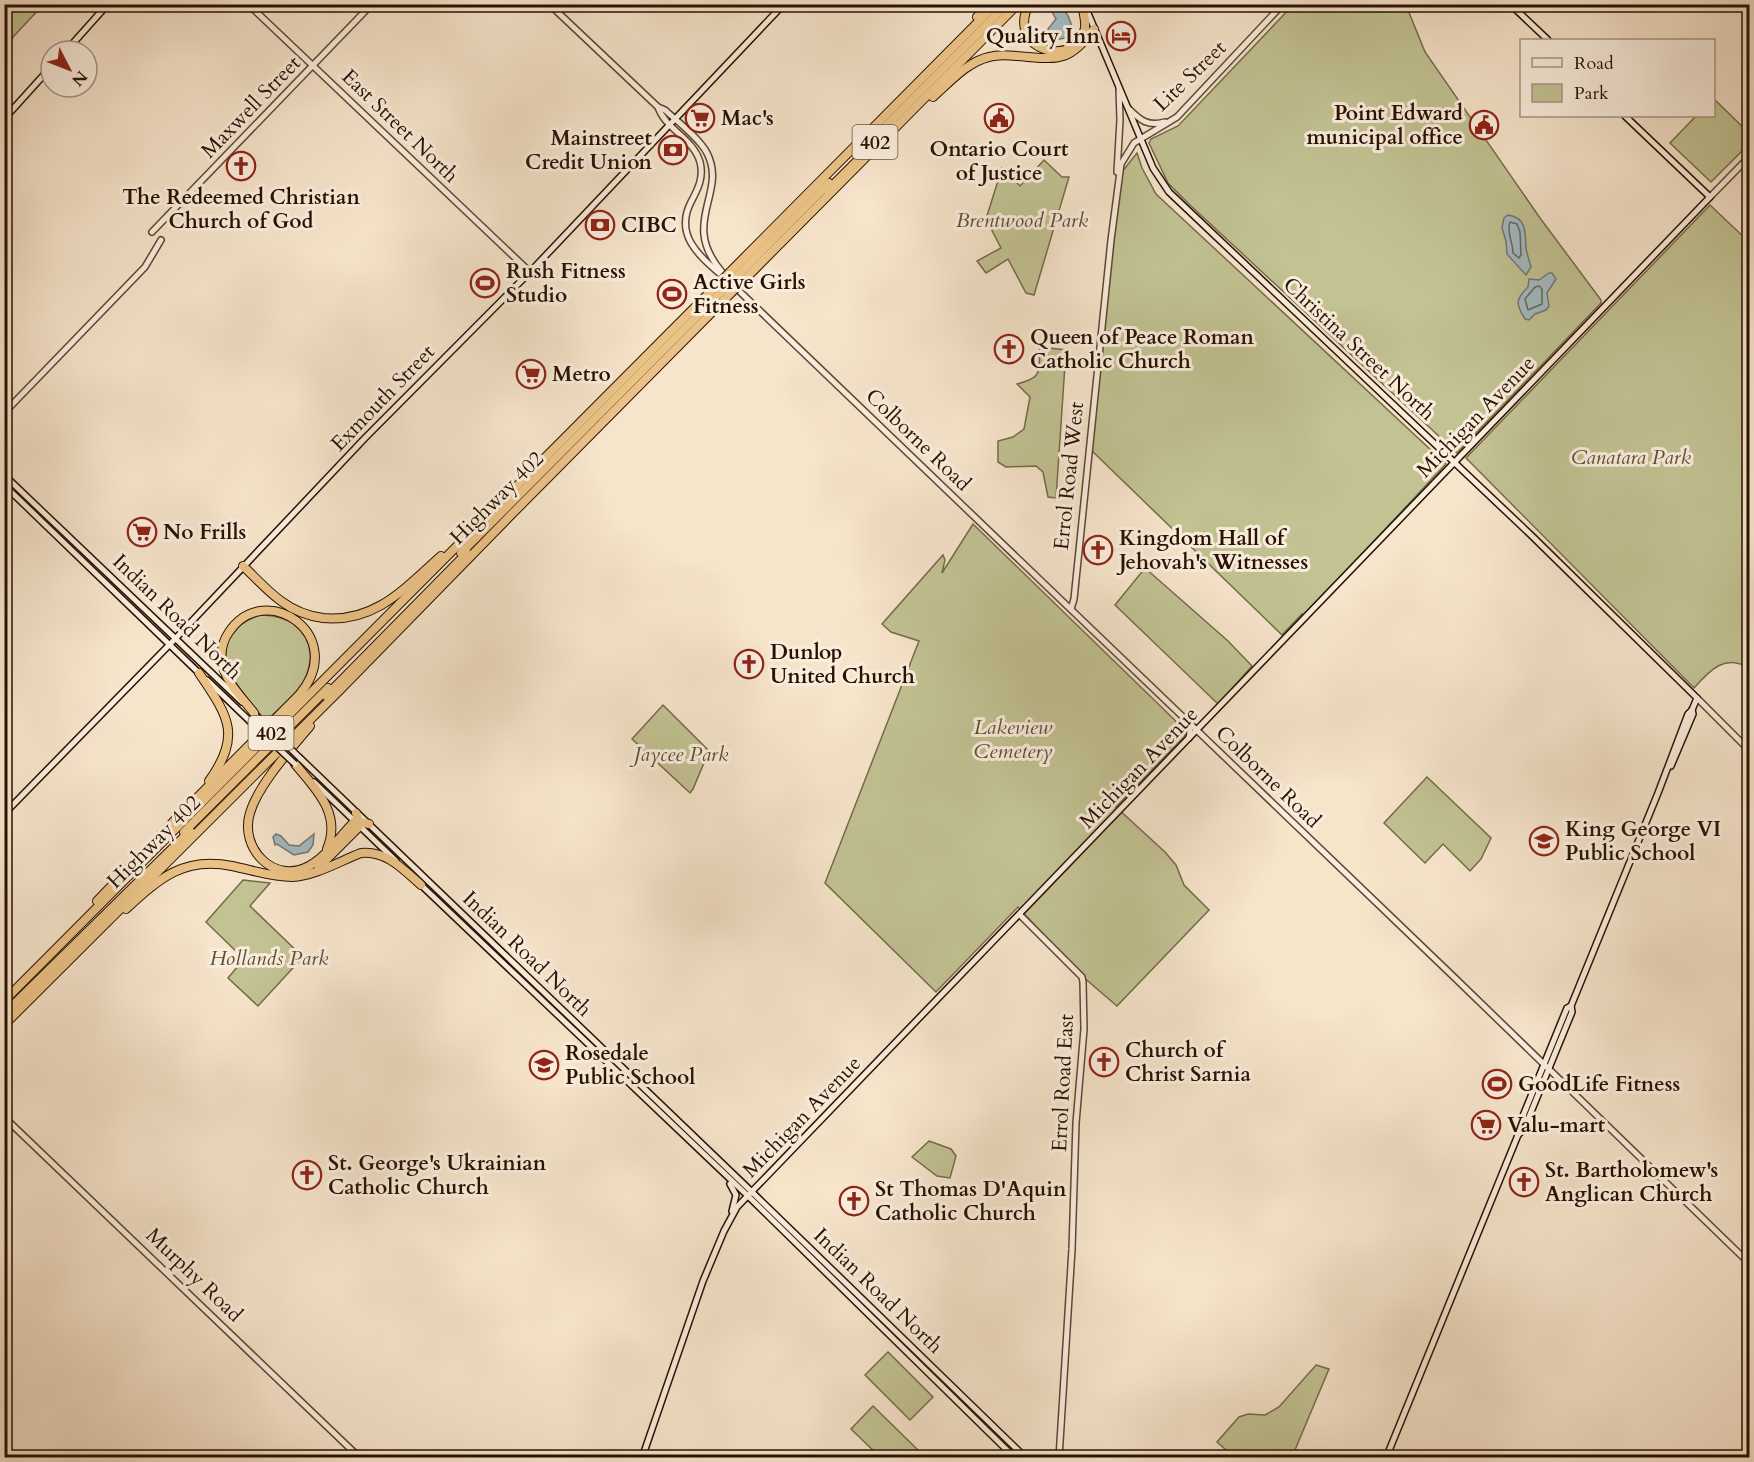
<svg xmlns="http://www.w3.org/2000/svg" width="1754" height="1462" font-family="Cardo,serif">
<rect width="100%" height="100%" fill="#f6e4cb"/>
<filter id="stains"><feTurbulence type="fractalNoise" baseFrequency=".00333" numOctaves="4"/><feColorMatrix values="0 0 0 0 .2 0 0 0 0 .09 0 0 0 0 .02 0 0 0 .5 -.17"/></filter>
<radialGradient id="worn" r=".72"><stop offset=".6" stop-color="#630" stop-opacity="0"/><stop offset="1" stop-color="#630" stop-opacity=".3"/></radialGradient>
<g fill="#c2c293" stroke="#756a4a" stroke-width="1.5">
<path d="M4 5H43L13 37 5 59Z"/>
<path d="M1293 5H1406L1425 52 1540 218 1601 300V303L1457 453 1190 205 1168 183 1149 143 1151 139 1178 126Z"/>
<path d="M1714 99 1749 133 1750 143 1711 182 1670 143 1696 116H1714Z"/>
<path d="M1137 153 1142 168 1156 194 1446 464 1303 617 1302 614 1282 635 1090 449 1121 173Z"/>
<path d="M1044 160 1062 177H1069L1034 295 1026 293 1008 259 986 273 977 261 1001 248 986 219 1002 168 1020 186Z"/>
<path d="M1710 205 1749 242 1750 669C1726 652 1709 671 1694 688L1466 458Z"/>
<path d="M1040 347 1066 350 1056 498 1048 497 1043 472 1036 466 1006 467 998 462V441L1013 437 1024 429 1030 397 1017 384C1044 377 1038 372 1040 347Z"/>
<path d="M973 524 1185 730V736L1116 807 1165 852 1176 865 1184 885 1209 910 1117 1006 1082 976 1018 907 936 992 825 883 919 641 891 632 882 624 943 555 945 560 942 573Z"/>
<path d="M1145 568 1228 641 1252 666 1218 704 1115 605Z"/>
<path d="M258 615C299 615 322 641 304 681 299 693 276 711 266 721 247 698 208 661 234 630 239 624 251 619 258 615Z"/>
<path d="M663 705 709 751 693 789 690 793 632 739Z"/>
<path d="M1427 777 1491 838 1481 859 1470 871 1443 844 1425 863 1384 823Z"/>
<path d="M243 880 270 883 250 906 303 957 258 1006 228 978 244 959 206 922Z"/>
<path d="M929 1141 951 1149 956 1156 950 1178 937 1176 912 1157Z"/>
<path d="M888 1352 933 1397 910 1420 865 1375Z"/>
<path d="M1316 1365 1329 1369 1292 1457H1234L1217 1442 1239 1417 1248 1414 1265 1415 1279 1407Z"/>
<path d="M873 1406 918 1450 911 1457H880L851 1429Z"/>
</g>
<g fill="#a3bbc3" stroke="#727775" stroke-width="1.5">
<path d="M1051 5C1064 4 1069 16 1072 27L1065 38 1054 40 1048 29 1056 19 1051 10Z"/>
<path d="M1508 215C1527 218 1525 232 1526 248 1527 254 1529 260 1531 267L1526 275 1507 254 1506 241 1502 228 1504 218Z"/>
<path d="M1549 273H1552L1556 279 1547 293 1549 306 1546 310 1535 314 1529 320 1525 319C1515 303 1516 299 1528 287L1529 279 1539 280Z"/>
<path d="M276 834 281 836 289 845 299 846 314 834 313 845 308 852 294 855 277 844 275 845 273 837Z"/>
</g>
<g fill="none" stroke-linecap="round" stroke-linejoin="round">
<g stroke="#666662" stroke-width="1.5">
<path d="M1510 222 1517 224 1520 232 1521 255 1519 258 1513 253C1513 243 1506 230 1510 222Z"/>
<path d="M1539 286 1542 289V304L1528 310 1525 299 1535 287Z"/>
</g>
<g stroke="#5c4634" stroke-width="8">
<g id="tertiary">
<path d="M248 4 530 272"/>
<path d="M549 4 658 107 665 110C678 122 699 138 707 153 728 194 679 222 722 272"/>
<path d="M658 107C665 129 693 138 700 162 704 177 698 189 691 202 673 237 702 258 726 279"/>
<path d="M1129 109C1140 120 1148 127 1165 122"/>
<path d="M1117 172 1120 120 1119 88"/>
<path d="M1710 197 1750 156"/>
<path d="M152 232 372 4"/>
<path d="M735 287 1456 979 1750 1264"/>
<path d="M4 413 145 267 161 240"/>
<path d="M1071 609 1074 599 1111 240 1121 164 1134 143 1177 117 1283 4"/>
<path d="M1697 698 1750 751"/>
<path d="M1020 915 1082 977 1083 982 1084 1029 1076 1123 1072 1249 1059 1458"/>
<path d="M4 1117 360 1458"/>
</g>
</g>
<g stroke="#281101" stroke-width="8">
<g id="secondary">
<path d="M1510 4 1548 40"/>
<path d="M1085 6 1153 168 1169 192 1532 536 1697 698 1692 710 1688 714 1658 793 1571 1006 1567 1008 1518 1128V1135L1386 1458"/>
<path d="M66 51 108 4"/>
<path d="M4 119 51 67"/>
<path d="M4 475 242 702"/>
<path d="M4 485 200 674"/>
<path d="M207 680 258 729"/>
<path d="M253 713 265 724"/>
<path d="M1187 722 1190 731 1189 738"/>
<path d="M300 758 752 1192 1026 1458"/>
<path d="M1671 766 1693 714 1692 710"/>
<path d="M314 782 396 861"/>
<path d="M4 814 175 639 365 438 530 272 784 4"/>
<path d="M420 884 748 1196 1015 1458"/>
<path d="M1518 1135 1524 1129 1572 1012 1571 1006"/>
<path d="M730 1184 736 1195 732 1211"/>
<path d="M642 1458 703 1281 724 1231 737 1207 1710 197 1625 116"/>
</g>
</g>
<g stroke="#281101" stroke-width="10">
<g id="motorway">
<path d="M1029 4C1005 52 1077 69 1085 28 1086 20 1083 12 1082 4"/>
<path d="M977 17 989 4"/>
<path d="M933 97C950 82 967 62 989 57 998 54 1008 55 1017 56 1057 59 1068 64 1094 29"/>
<path d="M886 126 1007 4"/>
<path d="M828 190 894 124"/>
<path d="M730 272 996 4"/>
<path d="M735 278 829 183"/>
<path d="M741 283 1018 4"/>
<path d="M461 553 726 287"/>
<path d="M243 566C256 578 267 591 281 601 293 610 308 616 323 618 375 623 405 588 441 556"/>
<path d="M199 673C227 715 243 734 209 781"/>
<path d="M326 696 467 553"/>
<path d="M310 726C291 749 258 785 250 813 239 848 274 885 309 866 327 856 340 836 355 821L369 824"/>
<path d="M295 764C316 789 342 814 327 849"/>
<path d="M174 821 299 695C350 636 265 578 229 632 222 642 220 655 223 667 228 684 243 699 254 713"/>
<path d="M184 832 328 688"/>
<path d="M319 867 358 828 359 823 356 813"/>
<path d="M97 901 178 817"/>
<path d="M126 909C160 878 184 856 232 866 252 870 271 877 292 877 315 876 340 861 361 853 386 850 404 870 421 885"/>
<path d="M4 1001 720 282"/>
<path d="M4 1014 190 831"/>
<path d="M4 1025 341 689 509 517 731 293"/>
</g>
</g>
<use href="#tertiary" stroke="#f9eddd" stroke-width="5"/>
<use href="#secondary" stroke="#f9eddd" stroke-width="5"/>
<use href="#motorway" stroke="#ebc286" stroke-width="8"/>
<g stroke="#281101" stroke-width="8" stroke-linecap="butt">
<g id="secondary-bridge">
<path d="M265 724 300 758"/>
<path d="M258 729 295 764"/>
</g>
</g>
<g stroke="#281101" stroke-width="10" stroke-linecap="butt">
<g id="motorway-bridge">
<path d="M720 282 730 272"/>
<path d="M726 287 735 278"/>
<path d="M731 293 741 283"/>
</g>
</g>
<use href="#secondary-bridge" stroke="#f9eddd" stroke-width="5"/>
<use href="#motorway-bridge" stroke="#ebc286" stroke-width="8"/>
</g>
<defs>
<g id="hotel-ring" transform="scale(1.5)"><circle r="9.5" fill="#f9eddd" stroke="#8f2418" stroke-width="1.5"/><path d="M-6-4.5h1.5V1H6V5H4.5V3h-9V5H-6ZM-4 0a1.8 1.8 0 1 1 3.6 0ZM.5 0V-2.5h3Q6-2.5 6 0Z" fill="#8f2418"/></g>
<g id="supermarket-ring" transform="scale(1.5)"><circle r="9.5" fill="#f9eddd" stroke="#8f2418" stroke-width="1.5"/><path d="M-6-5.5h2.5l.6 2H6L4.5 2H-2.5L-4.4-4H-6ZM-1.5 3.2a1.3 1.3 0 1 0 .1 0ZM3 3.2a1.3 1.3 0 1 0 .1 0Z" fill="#8f2418"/></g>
<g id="civic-ring" transform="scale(1.5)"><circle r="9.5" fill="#f9eddd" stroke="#8f2418" stroke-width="1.5"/><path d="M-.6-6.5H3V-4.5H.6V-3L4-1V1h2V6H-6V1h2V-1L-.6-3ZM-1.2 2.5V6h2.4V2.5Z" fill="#8f2418"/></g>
<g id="bank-ring" transform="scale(1.5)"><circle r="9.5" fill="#f9eddd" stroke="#8f2418" stroke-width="1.5"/><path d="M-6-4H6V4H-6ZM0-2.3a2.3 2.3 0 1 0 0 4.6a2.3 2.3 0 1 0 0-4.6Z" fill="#8f2418"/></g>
<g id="church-ring" transform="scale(1.5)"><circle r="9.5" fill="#f9eddd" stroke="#8f2418" stroke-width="1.5"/><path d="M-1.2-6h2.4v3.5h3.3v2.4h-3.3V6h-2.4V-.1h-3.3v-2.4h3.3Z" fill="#8f2418"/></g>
<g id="stadium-ring" transform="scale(1.5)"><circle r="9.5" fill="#f9eddd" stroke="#8f2418" stroke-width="1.5"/><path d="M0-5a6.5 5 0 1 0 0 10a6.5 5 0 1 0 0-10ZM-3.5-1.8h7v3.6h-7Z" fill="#8f2418"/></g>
<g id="school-ring" transform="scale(1.5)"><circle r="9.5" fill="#f9eddd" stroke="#8f2418" stroke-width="1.5"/><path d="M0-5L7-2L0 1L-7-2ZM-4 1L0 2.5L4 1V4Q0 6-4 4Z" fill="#8f2418"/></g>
</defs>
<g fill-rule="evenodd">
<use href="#hotel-ring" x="1121" y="36"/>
<use href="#supermarket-ring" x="700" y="118"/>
<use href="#civic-ring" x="999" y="118"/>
<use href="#civic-ring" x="1484" y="125"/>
<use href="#bank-ring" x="673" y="150"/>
<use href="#church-ring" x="241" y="166"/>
<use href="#bank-ring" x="600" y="225"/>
<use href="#stadium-ring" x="485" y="283"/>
<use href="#stadium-ring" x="672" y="294"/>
<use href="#church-ring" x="1009" y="349"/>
<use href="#supermarket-ring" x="531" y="374"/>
<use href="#supermarket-ring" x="142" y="532"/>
<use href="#church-ring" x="1098" y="550"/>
<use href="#church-ring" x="749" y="664"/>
<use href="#school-ring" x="1544" y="841"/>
<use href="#church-ring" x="1104" y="1062"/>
<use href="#school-ring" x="544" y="1065"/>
<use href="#stadium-ring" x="1497" y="1084"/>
<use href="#supermarket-ring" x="1486" y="1125"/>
<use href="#church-ring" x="307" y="1175"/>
<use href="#church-ring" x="1524" y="1182"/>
<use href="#church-ring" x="854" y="1201"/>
</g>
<g text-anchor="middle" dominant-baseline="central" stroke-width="6" stroke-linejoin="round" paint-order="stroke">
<g fill="#f9eddd" stroke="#675343" stroke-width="1.5">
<rect x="852.5" y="125" width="45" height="34" rx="4.5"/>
<rect x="248.5" y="716" width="45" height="34" rx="4.5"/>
</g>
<g font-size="20" font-weight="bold" fill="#281101">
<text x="875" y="142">402</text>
<text x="271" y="733">402</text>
</g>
<g font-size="21" font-weight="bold" fill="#281101" stroke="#f9eddd" text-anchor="start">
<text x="1100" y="36" text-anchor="end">Quality Inn</text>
<text x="1463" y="113" text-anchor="end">Point Edward<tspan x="1463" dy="24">municipal office</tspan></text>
<text x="721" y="118">Mac's</text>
<text x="652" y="138" text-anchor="end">Mainstreet<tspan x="652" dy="24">Credit Union</tspan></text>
<text x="999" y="149" text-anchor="middle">Ontario Court<tspan x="999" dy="24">of Justice</tspan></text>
<text x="241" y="197" text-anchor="middle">The Redeemed Christian<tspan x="241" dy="24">Church of God</tspan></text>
<text x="621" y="225">CIBC</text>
<text x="506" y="271">Rush Fitness<tspan x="506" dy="24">Studio</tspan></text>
<text x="693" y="282">Active Girls<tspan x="693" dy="24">Fitness</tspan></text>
<text x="1030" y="337">Queen of Peace Roman<tspan x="1030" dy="24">Catholic Church</tspan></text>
<text x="552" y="374">Metro</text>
<text x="163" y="532">No Frills</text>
<text x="1119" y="538">Kingdom Hall of<tspan x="1119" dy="24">Jehovah's Witnesses</tspan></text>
<text x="770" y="652">Dunlop<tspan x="770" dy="24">United Church</tspan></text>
<text x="1565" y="829">King George VI<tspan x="1565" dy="24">Public School</tspan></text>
<text x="1125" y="1050">Church of<tspan x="1125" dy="24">Christ Sarnia</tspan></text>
<text x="565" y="1053">Rosedale<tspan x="565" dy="24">Public School</tspan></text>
<text x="1518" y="1084">GoodLife Fitness</text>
<text x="1507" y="1125">Valu-mart</text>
<text x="328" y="1163">St. George's Ukrainian<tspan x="328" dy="24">Catholic Church</tspan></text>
<text x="1545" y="1170">St. Bartholomew's<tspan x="1545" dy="24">Anglican Church</tspan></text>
<text x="875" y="1189">St Thomas D'Aquin<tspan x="875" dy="24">Catholic Church</tspan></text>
</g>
<g font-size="21" fill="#281101" stroke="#f9eddd">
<text transform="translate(1190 76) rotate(-44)">Lite Street</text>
<text transform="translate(251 107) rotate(-46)">Maxwell Street</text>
<text transform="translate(400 126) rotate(44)">East Street North</text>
<text transform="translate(1359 349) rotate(43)">Christina Street North</text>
<text transform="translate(383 398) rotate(-46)">Exmouth Street</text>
<text transform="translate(1476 417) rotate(-46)">Michigan Avenue</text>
<text transform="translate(918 440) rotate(44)">Colborne Road</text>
<text transform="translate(1069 476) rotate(-84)">Errol Road West</text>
<text transform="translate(497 498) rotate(-45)">Highway 402</text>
<text transform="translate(177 617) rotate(44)">Indian Road North</text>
<text transform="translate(1139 768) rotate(-46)">Michigan Avenue</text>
<text transform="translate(1268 777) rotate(44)">Colborne Road</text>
<text transform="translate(154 842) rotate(-45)">Highway 402</text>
<text transform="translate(527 954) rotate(44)">Indian Road North</text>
<text transform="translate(1063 1083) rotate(-87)">Errol Road East</text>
<text transform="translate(802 1117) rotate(-46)">Michigan Avenue</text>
<text transform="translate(194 1275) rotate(44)">Murphy Road</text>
<text transform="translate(878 1291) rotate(44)">Indian Road North</text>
</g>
<g font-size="21" font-style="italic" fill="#5e4f34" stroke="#f9eddd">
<text x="1022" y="220">Brentwood Park</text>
<text x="1631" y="457">Canatara Park</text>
<text x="1013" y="727">Lakeview<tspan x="1013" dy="24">Cemetery</tspan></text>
<text x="681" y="754">Jaycee Park</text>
<text x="269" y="958">Hollands Park</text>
</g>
</g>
<rect width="1754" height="1462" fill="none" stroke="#f6e4cb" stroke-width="24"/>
<rect x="6" y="6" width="1742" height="1450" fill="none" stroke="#281101" stroke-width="3"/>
<rect x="12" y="12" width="1730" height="1438" fill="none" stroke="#281101" stroke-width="1.5"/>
<rect x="1520" y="39" width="195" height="78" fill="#f9eddd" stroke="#a59585" stroke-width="1.5"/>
<rect x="1532" y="58" width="30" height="9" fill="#f9eddd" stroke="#a59585" stroke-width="1.5"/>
<text x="1574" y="69" font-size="18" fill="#281101">Road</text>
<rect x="1532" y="84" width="30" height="18" fill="#c2c293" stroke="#a59585" stroke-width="1.5"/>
<text x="1574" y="99" font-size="18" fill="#281101">Park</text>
<g transform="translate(69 69) rotate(132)"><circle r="28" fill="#f9eddd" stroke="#a59585" stroke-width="1.5"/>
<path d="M0-4.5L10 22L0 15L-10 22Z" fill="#8f2418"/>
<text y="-9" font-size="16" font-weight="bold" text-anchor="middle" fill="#281101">N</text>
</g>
<rect width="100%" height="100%" filter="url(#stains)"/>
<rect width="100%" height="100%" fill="url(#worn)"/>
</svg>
